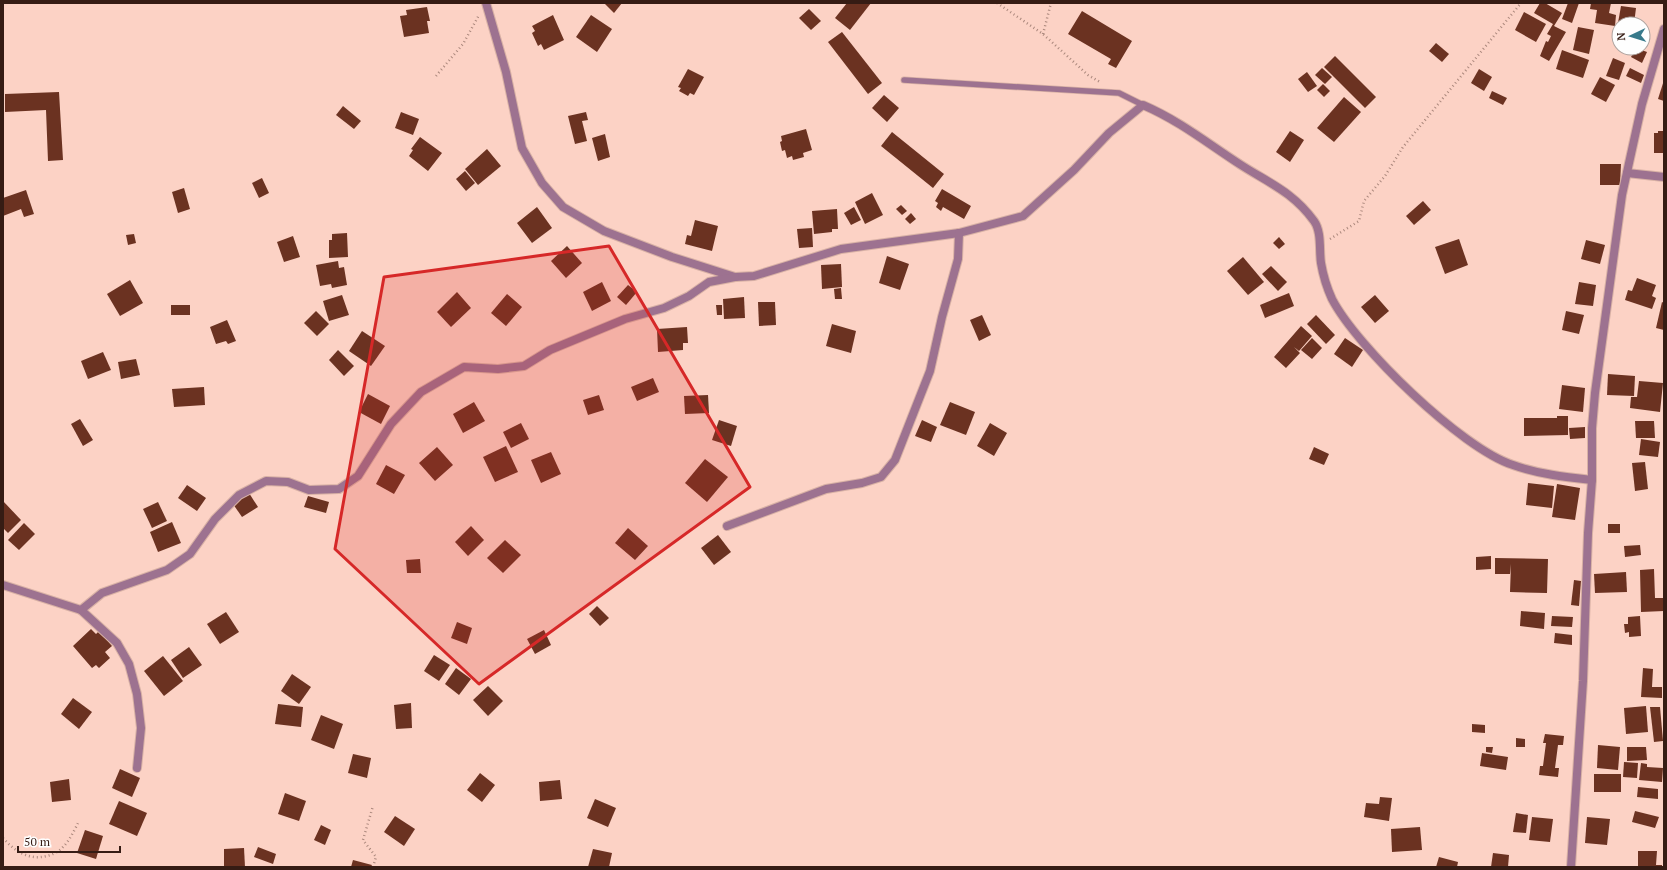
<svg xmlns="http://www.w3.org/2000/svg" width="1667" height="870" font-family="'PT Serif',serif">
<rect width="100%" height="100%" fill="#fcd2c5"/>
<g fill="#6b3221">
<path d="M604 3H622L614 13Z"/>
<path d="M847 3H871L850 30 835 18Z"/>
<path d="M1540 3H1545L1562 13 1554 26 1566 32 1549 61 1540 56 1546 41 1548 42 1551 36 1547 34 1553 24 1534 13Z"/>
<path d="M1568 3H1579L1572 23 1562 19Z"/>
<path d="M1591 3H1611L1609 13 1616 15 1615 26 1595 23 1597 10 1590 9Z"/>
<path d="M1621 6 1636 8 1634 24 1618 23Z"/>
<path d="M427 7 430 21H427L429 33 404 37 400 16 407 15 406 10Z"/>
<path d="M809 9 821 21 811 30 799 18Z"/>
<path d="M1082 11 1132 41 1116 68 1108 64 1111 59 1068 34Z"/>
<path d="M1524 12 1546 24 1536 42 1515 30Z"/>
<path d="M553 15 564 40 544 50 541 44 538 46 532 33 535 31 532 26Z"/>
<path d="M591 15 612 29 597 52 576 37Z"/>
<path d="M1578 27 1594 30 1589 54 1573 50Z"/>
<path d="M842 32 882 83 868 94 828 42Z"/>
<path d="M1436 43 1449 54 1442 62 1429 51Z"/>
<path d="M1636 48 1647 52 1642 63 1631 57Z"/>
<path d="M1562 50 1589 60 1583 78 1556 69Z"/>
<path d="M1335 56 1376 97 1365 108 1324 67Z"/>
<path d="M1613 58 1625 63 1619 80 1606 76Z"/>
<path d="M1322 68 1332 77 1325 84 1315 75Z"/>
<path d="M1630 68 1644 75 1641 83 1626 76Z"/>
<path d="M688 69 704 77 694 95 690 93 688 96 679 91 681 88 678 87Z"/>
<path d="M1479 69 1492 77 1484 91 1471 83Z"/>
<path d="M1307 72 1317 86 1308 92 1298 79Z"/>
<path d="M1600 77 1615 85 1606 102 1591 94Z"/>
<path d="M1664 80V101L1658 99Z"/>
<path d="M1323 84 1330 91 1324 97 1317 90Z"/>
<path d="M1492 91 1507 98 1503 105 1489 98Z"/>
<path d="M59 92 63 160 48 161 46 110 5 112V94Z"/>
<path d="M884 95 899 108 887 122 872 108Z"/>
<path d="M1344 97 1361 112 1334 142 1317 128Z"/>
<path d="M343 106 361 121 354 129 336 115Z"/>
<path d="M401 112 419 119 413 135 395 128Z"/>
<path d="M586 112 588 120 582 121 587 141 575 144 568 116Z"/>
<path d="M806 129 812 150 803 153 804 157 793 160 792 156 787 158 785 150 782 151 780 142 782 141 781 136Z"/>
<path d="M1290 131 1304 140 1290 162 1276 152Z"/>
<path d="M1658 131H1664V153H1654V133H1658Z"/>
<path d="M892 132 944 174 933 188 881 146Z"/>
<path d="M605 134 610 157 598 161 592 138Z"/>
<path d="M420 137 442 153 428 171 409 156 413 150 411 149Z"/>
<path d="M487 149 501 166 478 185 465 169Z"/>
<path d="M1600 164H1621L1620 185H1600Z"/>
<path d="M465 171 475 183 466 191 456 179Z"/>
<path d="M262 178 269 193 259 198 252 183Z"/>
<path d="M184 188 190 209 178 213 172 192Z"/>
<path d="M942 189 971 206 964 219 943 207 941 211 936 207 938 203 935 201Z"/>
<path d="M26 190 34 214 24 217 21 209 3 216V198Z"/>
<path d="M872 193 883 215 865 224 855 202Z"/>
<path d="M1423 201 1431 210 1414 225 1406 216Z"/>
<path d="M901 205 907 211 902 215 896 209Z"/>
<path d="M537 207 552 228 532 243 517 223Z"/>
<path d="M854 207 861 220 851 225 844 213Z"/>
<path d="M837 209 838 229H832V232L814 234 812 211Z"/>
<path d="M911 213 916 219 910 224 905 219Z"/>
<path d="M695 220 718 226 712 251 685 244 687 235 691 236Z"/>
<path d="M812 228 813 247 799 248 797 229Z"/>
<path d="M347 233 348 257 329 258V240H332V234Z"/>
<path d="M134 234 136 243 128 245 126 235Z"/>
<path d="M293 236 300 257 284 262 277 242Z"/>
<path d="M1279 237 1285 244 1279 249 1273 243Z"/>
<path d="M1459 239 1468 265 1445 274 1435 247Z"/>
<path d="M1586 240 1605 245 1600 264 1581 259Z"/>
<path d="M567 246 582 263 566 278 551 261Z"/>
<path d="M887 256 909 264 900 290 879 283Z"/>
<path d="M1243 257 1264 282 1248 295 1227 271Z"/>
<path d="M338 261 339 268 344 267 347 285 332 288 331 284 320 286 316 265Z"/>
<path d="M841 264 842 287 822 289 821 265Z"/>
<path d="M1271 266 1287 282 1278 291 1262 274Z"/>
<path d="M1637 278 1656 285 1652 296 1656 298 1652 309 1625 300 1628 290 1632 291Z"/>
<path d="M130 280 143 303 120 316 107 294Z"/>
<path d="M602 282 611 301 592 311 583 292Z"/>
<path d="M1579 282 1596 285 1593 306 1575 304Z"/>
<path d="M628 285 637 292 626 305 617 297Z"/>
<path d="M841 288 842 299H835L834 289Z"/>
<path d="M457 292 471 308 451 327 437 312Z"/>
<path d="M1289 293 1294 306 1265 318 1260 305Z"/>
<path d="M507 294 522 307 506 326 491 313Z"/>
<path d="M342 295 349 315 329 321 323 301Z"/>
<path d="M1375 295 1389 311 1375 323 1361 307Z"/>
<path d="M744 297 745 318 724 319 723 299Z"/>
<path d="M758 302H775L776 325 759 326Z"/>
<path d="M1662 302 1664 303V330L1656 328Z"/>
<rect x="171" y="305" width="19" height="10"/>
<path d="M716 305H722V315H717Z"/>
<path d="M316 311 329 324 317 336 304 323Z"/>
<path d="M1566 311 1584 315 1579 334 1562 330Z"/>
<path d="M982 315 991 335 979 341 970 320Z"/>
<path d="M1316 315 1335 335 1326 344 1307 324Z"/>
<path d="M227 320 236 341 228 344 226 341 216 344 210 327Z"/>
<path d="M832 324 856 331 851 353 826 346Z"/>
<path d="M1301 326 1312 336 1299 351 1294 347 1300 353 1286 368 1274 357Z"/>
<path d="M687 327 688 343H683V350L658 352 657 329Z"/>
<path d="M362 331 385 346 371 366 349 351Z"/>
<path d="M1312 338 1322 348 1312 359 1301 350Z"/>
<path d="M1345 338 1363 350 1352 367 1334 354Z"/>
<path d="M338 350 354 366 344 376 329 360Z"/>
<path d="M103 352 111 370 88 379 81 361Z"/>
<path d="M136 359 140 375 121 379 118 362Z"/>
<path d="M1608 374 1635 376 1634 396 1607 395Z"/>
<path d="M653 378 659 392 637 401 631 387Z"/>
<path d="M1639 381 1663 383 1660 412 1630 408 1631 397H1637Z"/>
<path d="M1562 385 1585 388 1583 412 1559 409Z"/>
<path d="M204 387 205 405 174 407 172 389Z"/>
<path d="M368 394 390 406 381 424 359 412Z"/>
<path d="M599 395 604 410 588 415 583 400Z"/>
<path d="M708 395 709 413 685 414 684 396Z"/>
<path d="M474 402 485 421 463 433 453 414Z"/>
<path d="M950 402 975 412 966 435 940 425Z"/>
<path d="M1557 416H1568V435L1524 436V418H1557Z"/>
<path d="M80 419 93 440 83 446 71 424Z"/>
<path d="M719 420 737 426 731 446 712 440Z"/>
<path d="M922 420 937 427 931 442 915 436Z"/>
<path d="M1635 421H1654L1655 438H1636Z"/>
<path d="M521 423 529 439 511 448 503 432Z"/>
<path d="M990 423 1007 433 994 456 977 446Z"/>
<path d="M1585 427V438L1570 439 1569 428Z"/>
<path d="M1641 439 1660 442 1658 457 1639 455Z"/>
<path d="M506 446 518 472 495 482 483 457Z"/>
<path d="M437 447 453 465 435 481 419 463Z"/>
<path d="M1314 447 1329 454 1324 465 1309 459Z"/>
<path d="M551 452 561 474 541 483 531 460Z"/>
<path d="M705 459 728 477 707 502 685 483Z"/>
<path d="M1645 462 1648 489 1635 491 1632 463Z"/>
<path d="M386 465 405 475 394 494 376 484Z"/>
<path d="M1528 483 1554 486 1552 508 1526 505Z"/>
<path d="M1557 484 1580 488 1575 520 1552 517Z"/>
<path d="M187 485 206 498 197 511 178 498Z"/>
<path d="M249 493 258 507 242 517 233 504Z"/>
<path d="M308 496 329 502 326 513 304 507Z"/>
<path d="M3 501 21 520 8 533 3 528Z"/>
<path d="M158 502 167 521 152 528 143 509Z"/>
<path d="M172 522 181 543 158 552 150 532Z"/>
<path d="M24 523 35 534 19 550 8 540Z"/>
<rect x="1608" y="524" width="12" height="9"/>
<path d="M471 526 484 540 468 556 455 542Z"/>
<path d="M628 528 648 546 635 560 615 543Z"/>
<path d="M718 535 731 552 714 565 701 548Z"/>
<path d="M505 540 521 555 503 573 487 558Z"/>
<path d="M1640 545 1641 555 1625 557 1624 546Z"/>
<path d="M1491 556V569L1476 570V557Z"/>
<path d="M1495 558 1548 559 1547 593 1510 592 1511 564 1510 574H1495Z"/>
<path d="M420 559 421 573H407L406 560Z"/>
<path d="M1654 569 1655 598H1664V611L1641 612 1640 570Z"/>
<path d="M1626 572 1627 592 1595 593 1594 574Z"/>
<path d="M1574 580 1581 581 1579 606 1571 605Z"/>
<path d="M597 606 609 618 600 626 589 614Z"/>
<path d="M1521 611 1545 613 1544 629 1520 626Z"/>
<path d="M226 612 239 632 220 644 207 624Z"/>
<path d="M1552 616 1573 617 1572 627 1551 626Z"/>
<path d="M1640 616 1641 636 1629 637V632L1625 633 1624 624H1628V617Z"/>
<path d="M457 622 472 628 467 644 451 638Z"/>
<path d="M91 629 96 634 99 631 112 646 105 652 110 658 99 668 96 665 92 668 73 646Z"/>
<path d="M544 630 551 645 535 654 527 639Z"/>
<path d="M1555 633 1572 635V645L1554 643Z"/>
<path d="M189 647 202 665 183 678 171 660Z"/>
<path d="M434 655 450 665 439 681 424 671Z"/>
<path d="M163 656 183 681 164 696 144 671Z"/>
<path d="M456 668 471 679 459 695 445 684Z"/>
<path d="M1643 668 1653 669 1652 687H1662V698L1641 697Z"/>
<path d="M292 674 311 687 299 704 281 691Z"/>
<path d="M488 686 503 701 488 716 473 700Z"/>
<path d="M73 698 92 712 79 729 61 714Z"/>
<path d="M411 703 412 728 396 729 394 705Z"/>
<path d="M278 704 303 707 301 727 275 724Z"/>
<path d="M1646 706 1648 732 1626 734 1624 708Z"/>
<path d="M1650 707H1660L1663 741 1654 742Z"/>
<path d="M321 715 343 724 334 749 311 740Z"/>
<path d="M1472 724 1485 725V733L1472 732Z"/>
<path d="M1545 734 1564 736 1563 745H1558L1555 768H1559L1558 777 1539 775 1540 766H1543L1546 743H1543Z"/>
<path d="M1516 738 1525 739V747H1516Z"/>
<path d="M1598 745 1620 747 1618 770 1597 768Z"/>
<path d="M1486 747H1493L1492 753 1486 752Z"/>
<path d="M1627 747H1646L1647 760 1627 761Z"/>
<path d="M1482 753 1508 757 1506 770 1480 766Z"/>
<path d="M353 754 371 758 367 778 348 773Z"/>
<path d="M1624 762 1638 763 1637 778 1623 777Z"/>
<path d="M1641 763 1647 764V767L1663 768 1662 782 1639 780Z"/>
<path d="M120 769 140 778 132 797 112 788Z"/>
<path d="M480 773 495 785 482 802 467 790Z"/>
<rect x="1594" y="774" width="27" height="18"/>
<path d="M69 779 71 800 52 802 50 782Z"/>
<path d="M560 780 562 799 540 801 539 782Z"/>
<path d="M1638 787 1658 789V799L1637 797Z"/>
<path d="M285 793 306 801 299 821 278 814Z"/>
<path d="M1380 797 1392 798 1389 821 1364 817 1366 803 1379 804Z"/>
<path d="M595 799 616 808 608 827 587 818Z"/>
<path d="M119 801 147 813 137 836 109 824Z"/>
<path d="M1635 811 1659 817 1655 828 1632 822Z"/>
<path d="M1516 813 1528 815 1526 833 1513 832Z"/>
<path d="M395 816 415 829 404 846 384 832Z"/>
<path d="M1532 817 1553 819 1550 842 1529 840Z"/>
<path d="M1587 817 1610 819 1607 845 1585 843Z"/>
<path d="M321 825 331 830 325 845 314 840Z"/>
<path d="M1420 827 1422 850 1392 852 1391 829Z"/>
<path d="M85 830 103 836 96 859 77 853Z"/>
<path d="M258 847 276 854 273 864 254 857Z"/>
<path d="M244 848 245 867H224V849Z"/>
<path d="M593 849 612 853 609 867H588Z"/>
<path d="M1638 851H1657L1656 865H1662V867H1638Z"/>
<path d="M1493 853 1509 855 1508 867H1491Z"/>
<path d="M1439 857 1458 862 1457 867H1436Z"/>
<path d="M353 860 372 865 371 867H351Z"/>
</g>
<g fill="none" stroke-linecap="round" stroke-linejoin="round">
<g stroke="#d8b1a5" stroke-width="7">
<path id="lane" d="M904 80 1119 93 1143 105"/>
</g>
<g stroke="#d8b1a5" stroke-width="10">
<g id="street">
<path d="M486 3 506 72 522 148 542 183 563 207 604 231 672 257 735 277 754 276 841 249 959 233 1023 216 1074 170 1109 133 1143 105C1180 121 1207 143 1241 165 1269 183 1293 192 1314 221 1322 232 1319 251 1321 263 1323 275 1327 288 1332 299 1357 347 1461 448 1513 465 1538 474 1565 477 1592 480"/>
<path d="M1627 173 1664 177"/>
<path d="M727 526 826 489 862 483 881 477 895 460 930 371 942 317 958 259 959 233"/>
<path d="M3 585 81 610 102 593 167 570 190 554 215 519 239 495 266 481 288 482 309 490 339 489 358 476 391 424 421 392 464 367 498 369 524 366 550 350 625 319 664 308 689 296 709 282 735 277"/>
<path d="M81 610 117 643 129 664 137 694 141 728 137 768"/>
<path d="M1571 867 1583 681 1588 533 1592 480V428L1595 393 1622 195 1642 104 1664 29"/>
</g>
</g>
<g stroke="#ab887d" stroke-width="2.5" stroke-dasharray="1 3" stroke-linecap="butt">
<path d="M997 3 1043 34 1088 75 1100 82"/>
<path d="M1043 34 1051 3"/>
<path d="M436 76 463 44 479 15"/>
<path d="M1330 239 1359 221 1364 201 1385 176 1403 147 1521 3"/>
<path d="M3 838C17 854 34 863 55 853 66 848 73 833 78 823"/>
<path d="M373 867 376 857 363 840 373 806"/>
</g>
<use href="#lane" stroke="#9d7290" stroke-width="5.5"/>
<use href="#street" stroke="#9d7290" stroke-width="8"/>
</g>
<path fill="#d62828" fill-opacity="0.2" stroke="#d62828" stroke-width="3" stroke-linejoin="round" d="M609 246 750 487 479 684 335 549 384 277Z"/>
<rect width="1667" height="870" fill="none" stroke="#361c14" stroke-width="8"/>
<g transform="translate(1631 36) rotate(266)"><circle r="19" fill="#fefefe" stroke="#aea4a0"/>
<path d="M0-3L7 15L0 10L-7 15Z" fill="#387a8b"/>
<text y="-6" font-size="11" font-weight="bold" text-anchor="middle" fill="#361c14">N</text>
</g>
<path d="M18 846v6h102v-6" fill="none" stroke="#361c14" stroke-width="2"/>
<text x="24" y="846" font-size="12" fill="#361c14" stroke="#fefefe" stroke-width="3" paint-order="stroke">50 m</text>
</svg>
